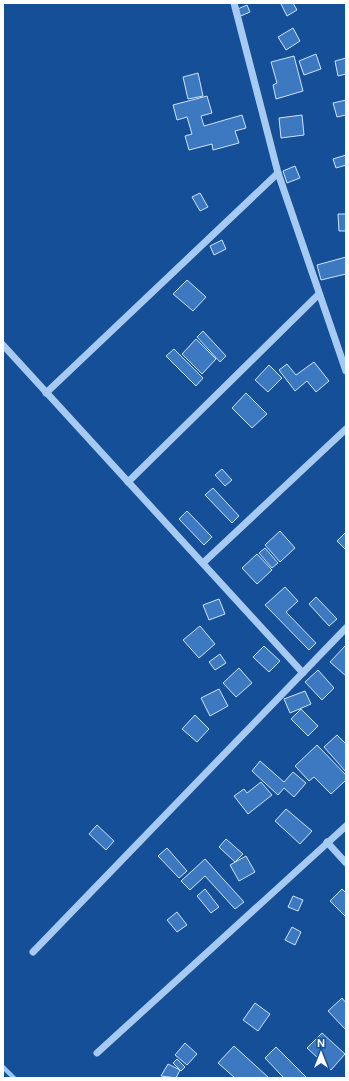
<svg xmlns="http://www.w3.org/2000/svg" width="349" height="1081" font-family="'DM Sans',sans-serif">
<rect width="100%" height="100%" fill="#144f98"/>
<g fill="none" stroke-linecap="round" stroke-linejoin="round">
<path stroke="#99c5f5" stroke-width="4.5" d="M3 1067 14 1078"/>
</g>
<g fill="#3d79c0" stroke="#cfe4fd">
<path d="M283 3H293L297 10 287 16 281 4Z"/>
<path d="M247 5 250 12 236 18 233 11Z"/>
<path d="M293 28 300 41 286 50 278 37Z"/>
<path d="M316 54 321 69 304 75 299 61Z"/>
<path d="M294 56 303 91 276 99 273 85 277 83 271 62Z"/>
<path d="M346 58V74L338 76 335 61Z"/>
<path d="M198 73 203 96 188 99 183 77Z"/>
<path d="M207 96 212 113 201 116 204 126 242 115 246 128 235 131 239 143 213 150 212 144 189 150 185 136 192 134 187 117 177 120 173 105Z"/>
<path d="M346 100V115L337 117 333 103Z"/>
<path d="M302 115 304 135 281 138 279 118Z"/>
<path d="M346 155V165L336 168 333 159Z"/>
<path d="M295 166 300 178 287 183 283 171Z"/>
<path d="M200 193 208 207 200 211 192 197Z"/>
<path d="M338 214H346V231H339Z"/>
<path d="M222 240 226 249 214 255 210 246Z"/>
<path d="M346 257V274L321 280 317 265Z"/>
<path d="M187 280 206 297 193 311 173 294Z"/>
<path d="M203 331 226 356 220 362 197 337Z"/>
<path d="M196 339 216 359 202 374 182 354Z"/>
<path d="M174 349 203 378 196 386 166 356Z"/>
<path d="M314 362 329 381 316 392 307 381 295 391 279 370 287 364 296 375Z"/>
<path d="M269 365 282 378 268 392 255 380Z"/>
<path d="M246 393 267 414 252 428 232 408Z"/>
<path d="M222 469 232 480 225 486 215 475Z"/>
<path d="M213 488 239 516 232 523 205 495Z"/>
<path d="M187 511 212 537 204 545 179 519Z"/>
<path d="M280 531 295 548 280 562 265 545Z"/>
<path d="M346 532V550L337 541Z"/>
<path d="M265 548 278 563 272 568 259 553Z"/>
<path d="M257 554 272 570 257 584 242 568Z"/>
<path d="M285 587 298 601 286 612 316 643 309 650 265 605Z"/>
<path d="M316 597 337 619 329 626 309 604Z"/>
<path d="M219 599 225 614 209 620 203 605Z"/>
<path d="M200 626 215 644 199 658 183 640Z"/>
<path d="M264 646 280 661 269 672 253 657Z"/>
<path d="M345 646 346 648V676L330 662Z"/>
<path d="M220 654 226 663 215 670 209 662Z"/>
<path d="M239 668 252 683 236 697 223 683Z"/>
<path d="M318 670 334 688 322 700 305 682Z"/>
<path d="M219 689 228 706 210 716 201 698Z"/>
<path d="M305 691 311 704 290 713 284 699Z"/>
<path d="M301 709 318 726 308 736 291 719Z"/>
<path d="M195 715 209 729 197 742 182 729Z"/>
<path d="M337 735 346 744V772L324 747Z"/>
<path d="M317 745 346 775V780L331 794 314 777 309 781 295 766Z"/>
<path d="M260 761 284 782 293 772 306 783 294 797 284 788 278 795 252 771Z"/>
<path d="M261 782 272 795 248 814 234 796 244 789 247 793Z"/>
<path d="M286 809 312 831 300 844 275 821Z"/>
<path d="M97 825 114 841 106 850 89 834Z"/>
<path d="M226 839 243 854 235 862 219 847Z"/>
<path d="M167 848 187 871 179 878 158 856Z"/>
<path d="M246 856 255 872 239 881 230 865Z"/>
<path d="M205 859 244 902 235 909 205 876 190 890 181 881Z"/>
<path d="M205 889 219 907 211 913 197 896Z"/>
<path d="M342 889 346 893V917L330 901Z"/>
<path d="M293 896 303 900 298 911 288 907Z"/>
<path d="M177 912 187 925 177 932 167 920Z"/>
<path d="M292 927 301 932 295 945 285 940Z"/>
<path d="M342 998 346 1003V1030L328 1011Z"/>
<path d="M255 1003 270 1014 258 1031 243 1020Z"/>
<path d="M322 1033 345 1054 331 1070 307 1048Z"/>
<path d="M185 1043 197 1054 187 1065 175 1055Z"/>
<path d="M234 1046 269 1078H235L218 1063Z"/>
<path d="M276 1047 307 1078H284L265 1058Z"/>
<path d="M177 1059 185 1067 181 1071 173 1063Z"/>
<path d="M168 1064 180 1070 176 1078 161 1076Z"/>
</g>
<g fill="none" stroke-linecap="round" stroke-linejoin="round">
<g stroke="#a7caf2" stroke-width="7">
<path d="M234 3 278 173 346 371"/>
<path d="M3 345 303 673"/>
<path d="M46 393 278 173"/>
<path d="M128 482 319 294"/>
<path d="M203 563 346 429"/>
<path d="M327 842 346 863"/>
<path d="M33 952 346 628"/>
<path d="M97 1053 346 826"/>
</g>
</g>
<rect width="349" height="1081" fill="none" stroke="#ffffff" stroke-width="8"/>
<g transform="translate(321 1053)" stroke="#144f98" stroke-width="3" paint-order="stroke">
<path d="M0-3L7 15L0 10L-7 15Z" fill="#ffffff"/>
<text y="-6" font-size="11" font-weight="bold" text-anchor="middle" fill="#ffffff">N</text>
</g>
</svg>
